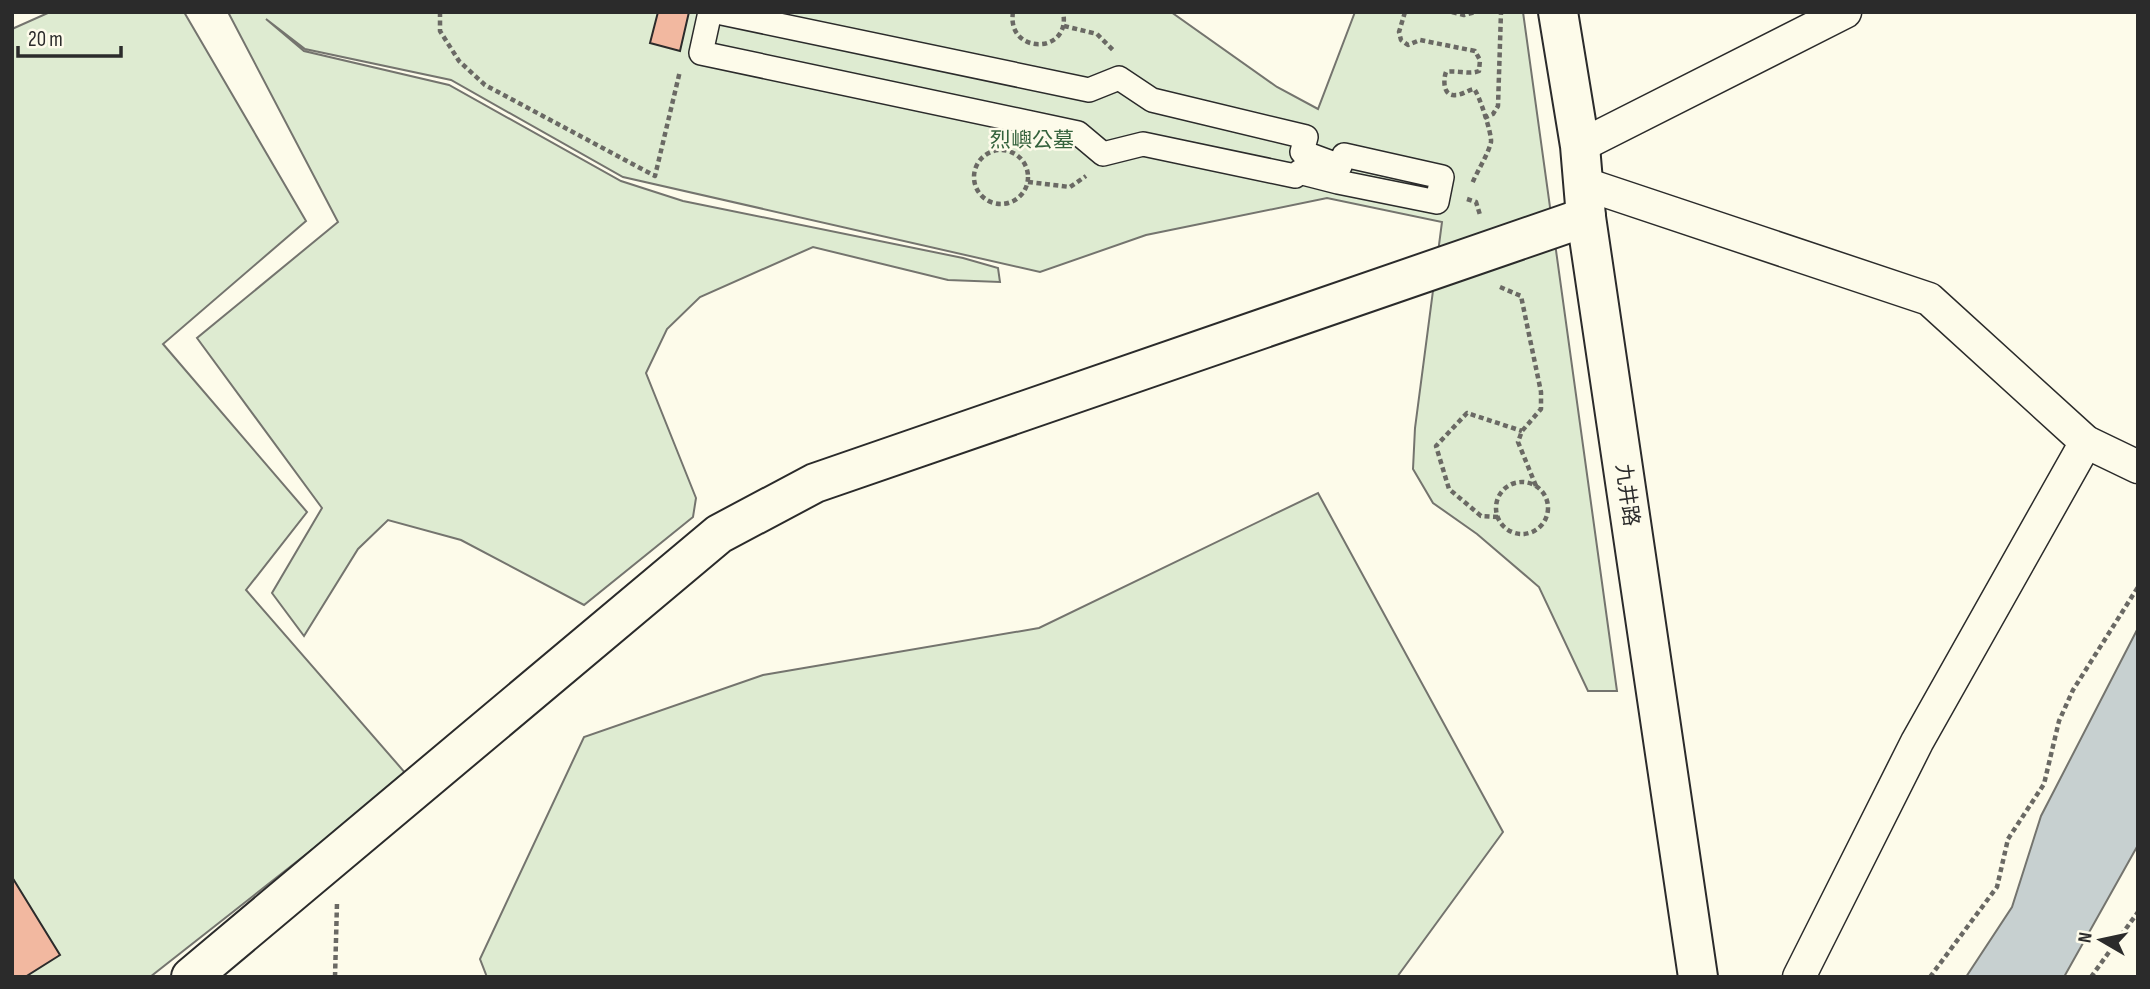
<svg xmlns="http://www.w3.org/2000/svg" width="2150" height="989" font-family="'Sofia Sans Condensed','Noto Sans TC',sans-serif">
<rect width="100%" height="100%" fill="#fdfbea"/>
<g fill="#deebd1" stroke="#74746e" stroke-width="2">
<path d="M50 12H184L306 221 163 344 307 512 246 590 407 775 150 977H12V29Z"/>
<path d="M228 12H1171L1277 87 1318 109 1355 12H1523L1617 691H1588L1539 587 1477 534 1433 503 1413 469 1415 428 1442 222 1327 198 1146 235 1040 272 623 177 451 80 305 49 266 19 304 51 449 85 621 181 683 201 963 258 998 268 1000 282 948 280 813 247 700 297 667 329 646 373 696 498 693 517 584 605 461 540 388 520 358 549 304 636 272 593 322 508 197 338 338 222Z"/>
<path d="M1318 493 1503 832 1397 977H487L480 959 584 737 763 675 1039 628Z"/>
</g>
<path fill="#c7d0d0" stroke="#74746e" stroke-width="2" d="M2138 628V845L2064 977H1966L2012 907 2041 816Z"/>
<g fill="#f2b8a0" stroke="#2b2b2b" stroke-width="2">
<path d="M658 12H689L680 51 650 43Z"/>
<path d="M12 877 60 955 25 977H12Z"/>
</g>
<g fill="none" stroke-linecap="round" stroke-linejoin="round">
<g stroke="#2b2b2b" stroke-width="26">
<path id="pedestrian" d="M710 12 701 53 1078 133 1103 154 1143 144 1295 176 1299 172 1338 182 1437 202 1442 177 1344 155 1340 166 1302 152 1306 137 1152 100 1119 78 1089 90 717 12"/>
</g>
<g stroke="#2b2b2b" stroke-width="35">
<g id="minor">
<path d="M1580 146 1845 12"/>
<path d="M1582 183 1929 299 2086 442 2138 467"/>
<path d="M1799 977 1917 742 2086 442"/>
</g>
</g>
<g stroke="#2b2b2b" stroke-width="42">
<path id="tertiary" d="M191 977 719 534 815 483 1586 217"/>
</g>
<g stroke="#2b2b2b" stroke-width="42">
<path id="secondary" d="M1558 12 1580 146 1586 217 1698 977"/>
</g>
<g stroke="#6a6964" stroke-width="4.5" stroke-dasharray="5 3.5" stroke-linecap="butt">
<path d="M440 12V31L459 61 485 85 655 176 680 71"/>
<path d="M1013 12C1006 55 1072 55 1063 12"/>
<path d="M1405 12 1399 32 1401 40 1408 45 1420 40 1475 51 1480 60 1479 71C1469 75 1458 70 1446 72 1443 80 1443 97 1456 95 1462 95 1468 90 1474 89 1479 94 1492 134 1491 142 1488 155 1477 171 1472 184"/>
<path d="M1452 12 1464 15 1475 12"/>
<path d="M1064 26 1097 34 1114 51"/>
<path d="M1484 118 1493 114 1498 106 1501 12"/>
<circle cx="1001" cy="177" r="27"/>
<path d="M1028 182 1070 187 1086 176"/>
<path d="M1467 199 1476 202 1480 215"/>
<path d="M1500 287 1521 296 1541 392V409L1522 431 1518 442 1536 486"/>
<circle cx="1522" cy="508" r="26"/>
<path d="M1498 517 1481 516 1449 489 1436 446 1467 413 1522 431"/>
<path d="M335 977 337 903"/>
<path d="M1930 977 1997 887 2008 839 2044 784 2059 721 2073 690 2138 587"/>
<path d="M2091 977 2138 912"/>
</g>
<use href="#pedestrian" stroke="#fdfbea" stroke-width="23"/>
<use href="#minor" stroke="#fdfbea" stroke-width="32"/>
<use href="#tertiary" stroke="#fdfbea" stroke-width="38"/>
<use href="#secondary" stroke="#fdfbea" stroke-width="38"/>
</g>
<g text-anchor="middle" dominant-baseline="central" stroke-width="5" stroke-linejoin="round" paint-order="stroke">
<g font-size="21" fill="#34623c" stroke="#fdfbea">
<text x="1032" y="140">烈嶼公墓</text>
</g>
<g font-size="21" fill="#2b2b2b" stroke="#fdfbea">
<text transform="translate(1627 495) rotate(82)">九井路</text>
</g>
</g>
<rect width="2150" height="989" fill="none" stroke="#2b2b2b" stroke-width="28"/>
<g transform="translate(2101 940) rotate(279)" stroke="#fdfbea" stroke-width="5" paint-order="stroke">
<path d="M0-5L12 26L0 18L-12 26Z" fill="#2b2b2b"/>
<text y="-10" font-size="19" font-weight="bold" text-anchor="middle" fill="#2b2b2b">N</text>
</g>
<path d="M18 46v10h103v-10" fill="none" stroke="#2b2b2b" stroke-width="3.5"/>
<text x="28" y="46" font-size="21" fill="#2b2b2b" stroke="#fdfbea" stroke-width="5" paint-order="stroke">20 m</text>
</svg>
